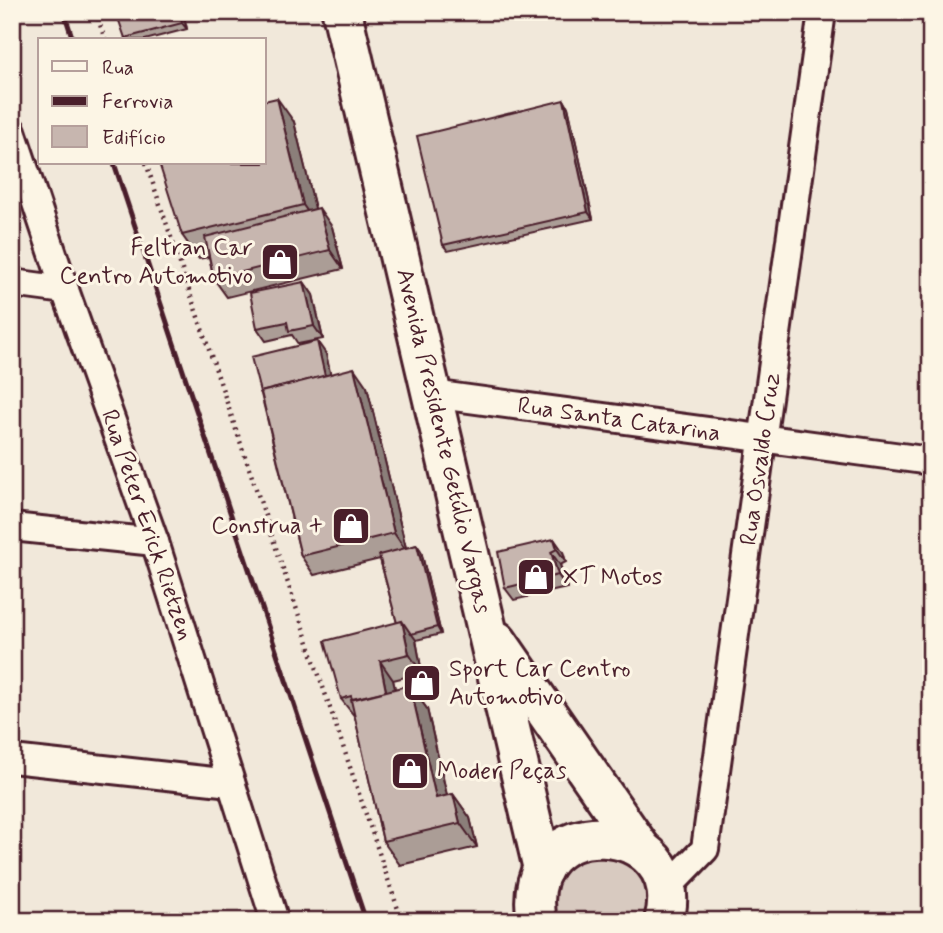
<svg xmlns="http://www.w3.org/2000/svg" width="943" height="933" font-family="Mynerve,sans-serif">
<rect width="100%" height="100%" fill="#f1e8da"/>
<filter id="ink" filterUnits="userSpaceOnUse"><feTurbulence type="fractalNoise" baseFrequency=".0143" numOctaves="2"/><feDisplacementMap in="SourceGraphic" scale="14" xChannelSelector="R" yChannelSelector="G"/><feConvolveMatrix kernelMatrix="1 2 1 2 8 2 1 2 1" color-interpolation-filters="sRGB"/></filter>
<g filter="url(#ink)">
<path fill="#d8cac0" stroke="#917476" stroke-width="2" d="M590 854 633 864 649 890 646 921H556C556 878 552 876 590 854Z"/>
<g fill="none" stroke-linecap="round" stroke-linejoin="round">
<g stroke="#4a1f2b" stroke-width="32">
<g id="street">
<path d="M12 131 65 290 155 542 275 921"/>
<path d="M12 283 65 290"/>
<path d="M432 394 931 461"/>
<path d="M12 527 155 542"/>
<path d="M12 759 231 783"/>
<path d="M665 890 705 849 822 12"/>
</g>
</g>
<g stroke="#4a1f2b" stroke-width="44">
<g id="primary">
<path d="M342 12 543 869"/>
<path d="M497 641 641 849"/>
<path d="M537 921C515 803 693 817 664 921"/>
</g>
</g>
<g stroke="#4a1f2b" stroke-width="4.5" stroke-dasharray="2 5" stroke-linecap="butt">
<path d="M96 12 105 40"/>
<path d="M146 163 402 921"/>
</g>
<use href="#street" stroke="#fcf5e5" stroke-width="26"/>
<use href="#primary" stroke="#fcf5e5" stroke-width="38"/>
<g stroke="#4a1f2b" stroke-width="5">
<path d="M64 12 73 40"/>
<path d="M114 163 366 921"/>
</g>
</g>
<g fill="#ab9d96" stroke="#4a1f2b" stroke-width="2">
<path d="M183 12 187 29 145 40H127L125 38Z"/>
<path d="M564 100 568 107 593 219 448 251 443 245Z"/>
<path d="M294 122 315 209 332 227 343 269 227 297 214 279 209 257 199 259 182 235Z"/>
<path d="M304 282 313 295 323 339 298 344 292 335 266 341 257 328Z"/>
<path d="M326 354 330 374 367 387 406 548 417 545 421 551 441 634 416 640 422 673 393 680 395 689 410 685 427 709 447 795 453 794 470 818 477 847 400 865 383 841 355 717 341 699 397 623 380 559 314 575 301 556 261 394 260 392Z"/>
<path d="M554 539 563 552 566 562 560 565 567 588 514 600 505 588Z"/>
</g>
<g fill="#8b7f7a" stroke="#4a1f2b" stroke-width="2">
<path d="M180 12H183L187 29 182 23Z"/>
<path d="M277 98 294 122 320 229 303 205Z"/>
<path d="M564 100 568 107 593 219 588 212Z"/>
<path d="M319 208 332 227 343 269 330 250Z"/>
<path d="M304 282 313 295 323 339 314 326Z"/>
<path d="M317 341 326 354 335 395 326 382Z"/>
<path d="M354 368 367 387 407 552 394 533Z"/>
<path d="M554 539 563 552 566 562 557 549Z"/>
<path d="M417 545 421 551 441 634 437 627Z"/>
<path d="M551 552 560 565 567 588 558 575Z"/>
<path d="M402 621 416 640 422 673 409 654Z"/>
<path d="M380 661 393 680 401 714 387 695Z"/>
<path d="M410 685 427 709 453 822 436 798Z"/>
<path d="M453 794 470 818 477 847 460 823Z"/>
</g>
<g fill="#c7b6af" stroke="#4a1f2b" stroke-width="2">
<path d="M116 12H180L182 23 125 38Z"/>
<path d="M277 98 303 205 182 235 159 163H264V101Z"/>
<path d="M564 100 588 212 443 245 417 136Z"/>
<path d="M319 208 330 250 214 279 205 237Z"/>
<path d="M304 282 314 326 289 331 287 322 257 328 250 293Z"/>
<path d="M317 341 325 376 260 392 251 357Z"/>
<path d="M354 368 394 533 301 556 261 392Z"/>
<path d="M554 539 557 549 551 552 558 575 505 588 498 552Z"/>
<path d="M417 545 437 627 411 634 402 621 397 623 379 555Z"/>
<path d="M402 621 409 654 380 661 386 691 352 699 351 696 341 699 325 641Z"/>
<path d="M410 685 436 798 453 794 460 823 383 841 351 700Z"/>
</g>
</g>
<defs>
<g id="shop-square" transform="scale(2.0125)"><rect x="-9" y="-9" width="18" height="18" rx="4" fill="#4a1f2b" stroke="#fcf5e5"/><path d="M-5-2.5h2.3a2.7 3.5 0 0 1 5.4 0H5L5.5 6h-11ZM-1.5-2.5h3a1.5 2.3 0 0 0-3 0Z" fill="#fff"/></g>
</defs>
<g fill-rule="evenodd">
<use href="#shop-square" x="280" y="262"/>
<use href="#shop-square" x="351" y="526"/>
<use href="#shop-square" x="536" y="577"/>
<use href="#shop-square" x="422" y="683"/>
<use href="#shop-square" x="410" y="771"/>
</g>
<g text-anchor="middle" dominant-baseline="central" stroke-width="6" stroke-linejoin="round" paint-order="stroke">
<g font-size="24" fill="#4a1f2b" stroke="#fcf5e5" text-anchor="start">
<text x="253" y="248" text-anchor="end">Feltran Car<tspan x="253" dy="28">Centro Automotivo</tspan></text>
<text x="324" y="526" text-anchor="end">Construa +</text>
<text x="563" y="577">XT Motos</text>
<text x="449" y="669">Sport Car Centro<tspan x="449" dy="28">Automotivo</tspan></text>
<text x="437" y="771">Moder Peças</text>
</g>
<g font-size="24" fill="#4a1f2b" stroke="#fcf5e5">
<text transform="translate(619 420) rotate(8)">Rua Santa Catarina</text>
<text transform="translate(443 441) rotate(77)">Avenida Presidente Getúlio Vargas</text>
<text transform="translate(761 459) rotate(-82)">Rua Osvaldo Cruz</text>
<text transform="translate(147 525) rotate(71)">Rua Peter Erick Rietzen</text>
</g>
</g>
<rect width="943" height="933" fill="none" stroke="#fcf5e5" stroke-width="42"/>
<rect x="21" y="21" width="901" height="891" fill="none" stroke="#4a1f2b" stroke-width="2.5" filter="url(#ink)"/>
<rect x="38" y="38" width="228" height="126" fill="#fcf5e5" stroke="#b59f9b" stroke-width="2"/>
<rect x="52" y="61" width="35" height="10" fill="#fcf5e5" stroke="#b59f9b" stroke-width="2"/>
<text x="102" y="74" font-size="21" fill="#4a1f2b">Rua</text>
<rect x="52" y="96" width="35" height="10" fill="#4a1f2b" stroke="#b59f9b" stroke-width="2"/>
<text x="102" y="108" font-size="21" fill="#4a1f2b">Ferrovia</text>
<rect x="52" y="126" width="35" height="21" fill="#c7b6af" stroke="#b59f9b" stroke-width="2"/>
<text x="102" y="144" font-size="21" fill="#4a1f2b">Edifício</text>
</svg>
